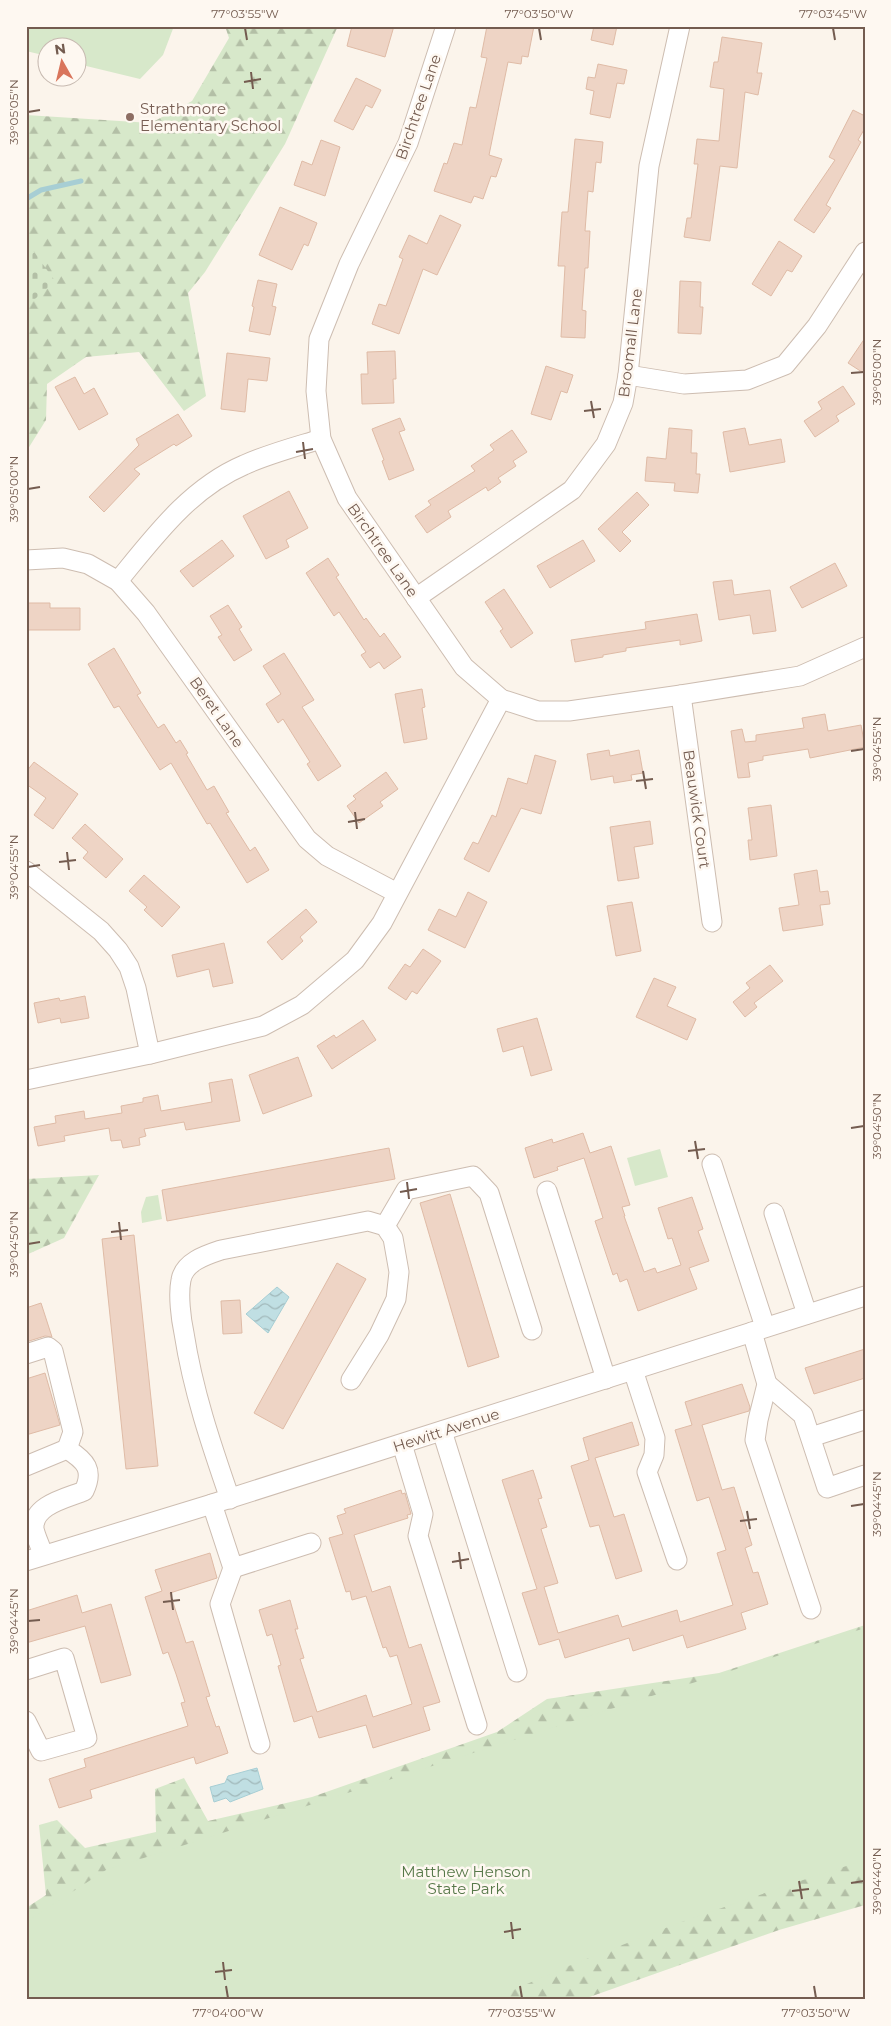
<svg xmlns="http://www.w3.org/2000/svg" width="891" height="2026" font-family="Montserrat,sans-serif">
<defs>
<pattern id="forest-firs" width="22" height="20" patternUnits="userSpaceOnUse" patternTransform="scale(1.25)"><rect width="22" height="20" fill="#d7e8ca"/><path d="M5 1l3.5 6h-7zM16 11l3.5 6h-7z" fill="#b3bfa6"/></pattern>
<pattern id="cemetery-stones" width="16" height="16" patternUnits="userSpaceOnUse" patternTransform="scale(1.25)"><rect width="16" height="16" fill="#d7e8ca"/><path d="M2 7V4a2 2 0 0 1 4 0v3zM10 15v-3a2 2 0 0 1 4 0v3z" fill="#b3bfa6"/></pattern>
<pattern id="water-waves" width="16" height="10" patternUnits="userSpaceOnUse" patternTransform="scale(1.25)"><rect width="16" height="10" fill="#c0dfe3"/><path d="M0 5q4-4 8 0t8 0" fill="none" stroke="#a1b8ba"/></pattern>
</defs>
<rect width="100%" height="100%" fill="#fbf4eb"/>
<g fill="url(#forest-firs)">
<path d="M225 26H338L285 144 205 272 188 293 206 396 184 411 139 352 86 357 47 384 46 420 26 452V115L151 123 192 101 229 38Z"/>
<path d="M99 1175 64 1238 26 1255V1179Z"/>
<path d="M865 1625V1905L779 1930 581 2000H199L26 1983V1908L46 1895 39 1825 57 1820 85 1848 156 1832 155 1789 184 1778 208 1821 312 1797 497 1732 547 1699 719 1673Z"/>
</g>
<path fill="url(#cemetery-stones)" d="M26 241 55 281 26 307Z"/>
<g fill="#d7e8ca">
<path d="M26 26H174L163 55 140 79 78 64V48H48L47 56 26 51Z"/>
<path d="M660 1149 668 1177 635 1186 627 1158Z"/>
<path d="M158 1195 162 1219 142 1223 141 1212 146 1197Z"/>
<path d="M865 1628V1860L797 1882 681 1922 566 1967 490 2000H26V1922L106 1870Z"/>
</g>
<g fill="url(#water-waves)" stroke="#a7ced4">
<path d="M277 1287 289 1297 268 1333 246 1314Z"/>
<path d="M257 1768 263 1789 230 1802 226 1798 214 1802 210 1787 225 1783 228 1776Z"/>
</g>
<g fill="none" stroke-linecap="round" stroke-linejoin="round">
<path stroke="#a7ced4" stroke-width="5" d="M26 199 41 190 81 181"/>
</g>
<g fill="#eed4c5" stroke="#dfbba6">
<path d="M352 26H394L385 57 347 46Z"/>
<path d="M487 26H534L528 57 522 56 521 64 508 62 489 155 502 159 496 177 491 176 483 199 474 196 471 203 434 191 444 163 447 164 454 143 462 145 470 107 476 108 487 58 481 57Z"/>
<path d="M594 26H617L613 45 591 40Z"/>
<path d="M722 37 762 43 757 73H762L758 95 745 92 737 168 720 166 710 241 684 237 687 218H691L698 164H694L697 139 719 141 724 89 710 87 714 62H718Z"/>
<path d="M598 64 627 70 624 84 617 83 610 118 590 114 594 91 586 89 588 77 595 78Z"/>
<path d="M356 78 381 90 372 108 366 105 353 130 334 121Z"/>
<path d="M853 110 865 116V128L858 140 861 142 826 205 831 208 814 233 794 220 835 160 829 157Z"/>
<path d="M575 139 603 142 601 163 596 162 593 192 588 191 585 231H590L588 268H585L582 310 586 311 585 338 561 337 565 266H558L562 212H568Z"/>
<path d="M321 140 340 147 325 196 294 185 302 161 312 165Z"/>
<path d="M280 207 317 223 308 246 304 244 292 270 259 255Z"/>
<path d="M440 215 461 225 437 275 423 269 399 334 372 324 379 304 386 306 403 259 399 257 409 235 427 244Z"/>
<path d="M779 241 802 256 792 272 787 270 771 296 752 284Z"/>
<path d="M258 280 277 284 272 306 276 307 270 335 249 331 254 307 252 306Z"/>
<path d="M680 281 701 282 700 307H703L701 334 678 333Z"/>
<path d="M865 338V374L848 363Z"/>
<path d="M395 351 396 379H393L394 403 362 404 361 374H368L367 352Z"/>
<path d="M227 353 270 358 267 381 248 379 245 412 221 409Z"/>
<path d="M546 366 573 375 567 393 561 391 551 420 531 414Z"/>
<path d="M75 377 84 394 94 388 108 414 79 430 55 387Z"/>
<path d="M843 386 855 404 836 416 839 421 815 437 804 421 822 409 818 402Z"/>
<path d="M178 414 192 436 176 446 174 444 134 469 140 474 104 512 89 497 139 445 136 439Z"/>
<path d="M400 418 405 430 399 432 414 470 389 480 382 461 384 460 372 429Z"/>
<path d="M669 428 692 430 691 453H697L696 474H700L698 493 674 491 675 483 645 481 647 457 666 459Z"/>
<path d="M745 428 749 445 781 439 785 462 730 472 723 432Z"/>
<path d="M512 430 527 452 513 461 516 466 498 478 501 482 488 491 486 487 448 511 451 517 427 533 415 516 431 505 428 501 475 471 471 466 494 450 490 445Z"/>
<path d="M289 491 308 528 286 540 289 547 266 559 243 516Z"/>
<path d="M637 492 649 505 622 532 631 541 620 552 598 529Z"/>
<path d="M222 540 234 556 193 587 180 571Z"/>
<path d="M583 540 595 561 550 588 537 566Z"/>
<path d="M328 558 339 575 336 577 364 620 366 618 380 637 384 633 401 657 384 669 379 662 370 668 361 655 366 652 339 612 334 616 306 573Z"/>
<path d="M835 563 847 586 802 608 790 587Z"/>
<path d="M732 580 734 595 770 590 776 631 753 634 750 615 719 620 713 582Z"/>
<path d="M504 589 533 633 511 648 500 631 503 629 485 602Z"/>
<path d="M27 603H50V608H80V630H27Z"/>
<path d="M228 605 242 627 239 629 252 650 234 661 218 637 222 635 210 616Z"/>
<path d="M697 614 702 641 680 645V640L626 648V651L603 655V657L575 662 571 640 646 629 645 622Z"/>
<path d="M114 648 141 693 137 695 158 728 164 724 176 743 180 740 188 753 186 754 207 790 214 786 229 812 226 813 250 851 255 847 269 870 247 883 210 823 207 824 171 763 160 770 119 706 114 708 88 664Z"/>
<path d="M284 653 314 700 302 707 341 766 318 781 307 764 310 762 283 719 278 723 266 704 281 694 263 666Z"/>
<path d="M422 689 425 707 422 708 427 739 404 743 395 694Z"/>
<path d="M825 714 828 731 861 725 865 747 810 758 808 749 763 756V760L748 763 750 777 738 778 731 731 742 729 745 742 756 741V735L804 728 802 718Z"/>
<path d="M609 750 610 756 639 750 643 773 631 775 632 780 614 783 613 776 591 780 587 754Z"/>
<path d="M535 755 556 761 541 814 521 808 489 872 464 859 473 842 478 844 492 815 496 817 508 778 527 784Z"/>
<path d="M34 762 78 794 53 829 34 815 46 798 26 784V772Z"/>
<path d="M386 772 398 789 380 802 383 806 359 823 347 806 356 799 353 796Z"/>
<path d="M771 805 777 856 750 860 748 840H752L748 808Z"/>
<path d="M650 821 653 844 634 847 639 878 618 881 610 827Z"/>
<path d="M85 824 123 859 106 878 83 858 88 852 72 838Z"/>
<path d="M817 870 820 892 828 891 830 904 820 905 823 925 783 931 779 908 799 905 794 874Z"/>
<path d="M144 875 180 907 162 927 144 910 147 907 129 891Z"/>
<path d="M468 892 487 902 465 948 428 930 439 909 456 917Z"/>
<path d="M632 902 641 951 616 956 607 906Z"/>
<path d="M306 909 317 922 300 937 303 941 282 960 267 942Z"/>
<path d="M224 943 233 983 213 987 209 969 177 977 172 955Z"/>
<path d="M423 949 441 961 417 994 412 991 406 1000 388 988 405 964 410 967Z"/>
<path d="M770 965 783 981 754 1003 757 1007 745 1017 733 1002 750 988 746 983Z"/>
<path d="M654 978 676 987 667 1006 696 1019 687 1040 636 1017Z"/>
<path d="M85 996 89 1018 61 1023 60 1018 38 1023 34 1003 59 998 60 1001Z"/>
<path d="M537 1018 552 1070 531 1076 523 1046 503 1052 497 1029Z"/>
<path d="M363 1020 376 1040 332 1069 317 1046 334 1035 336 1038Z"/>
<path d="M298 1057 312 1096 263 1114 249 1075Z"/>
<path d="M232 1079 240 1121 186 1130 184 1122 144 1129 146 1136 139 1138 140 1145 123 1148 121 1140 111 1141 109 1128 64 1136 65 1141 38 1146 34 1127 56 1123 55 1116 84 1111 85 1119 122 1113 121 1106 143 1102V1098L158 1095 161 1111 212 1102 209 1083Z"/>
<path d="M583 1133 590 1153 611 1146 630 1205 622 1207 625 1216H624L644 1272 655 1268 657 1273 681 1265 672 1238 668 1239 658 1208 692 1197 703 1229 698 1231 709 1261 689 1268 697 1289 638 1311 627 1279 620 1282 617 1273 613 1275 595 1221 603 1218 584 1158 557 1167 558 1170 534 1178 525 1148 552 1139 553 1143Z"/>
<path d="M389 1148 395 1179 167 1221 162 1190Z"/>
<path d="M450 1194 499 1357 468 1367 420 1203Z"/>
<path d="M134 1235 158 1466 126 1469 102 1239Z"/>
<path d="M337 1263 366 1279 283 1429 254 1413Z"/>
<path d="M240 1300 242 1333 223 1334 221 1301Z"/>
<path d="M41 1303 52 1337 45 1336 26 1342V1308Z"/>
<path d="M865 1349V1378L814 1394 805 1368Z"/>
<path d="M45 1373 60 1425 26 1435V1379Z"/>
<path d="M742 1384 750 1407 749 1411 702 1425 722 1490 734 1487 752 1545 745 1548 753 1573 758 1572 768 1604 741 1613 746 1629 687 1648 683 1635 633 1651 629 1638 565 1658 559 1639 539 1645 522 1593 537 1589 502 1480 533 1470 542 1498 538 1499 547 1527 541 1529 558 1583 544 1587 558 1633 618 1615 622 1627 677 1610 680 1622 733 1605 717 1553 726 1550 709 1497 697 1501 675 1430 692 1425 685 1402Z"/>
<path d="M632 1422 639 1445 595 1458 614 1517 624 1514 642 1571 616 1579 599 1525 590 1527 571 1466 589 1460 583 1438Z"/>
<path d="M401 1490 402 1494 405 1493 411 1514 407 1515 408 1518 354 1535 372 1592 390 1586 409 1648 421 1644 440 1702 423 1707 430 1730 373 1748 366 1725 319 1738 312 1716 294 1722 278 1666 281 1665 272 1634 267 1636 259 1610 290 1600 298 1629H295L304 1658 300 1659 317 1712 366 1695 373 1717 412 1704 397 1655 390 1657 386 1647 383 1648 366 1596 352 1600 350 1591 346 1592 329 1538 343 1534 337 1516 346 1513 344 1509Z"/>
<path d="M210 1553 217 1578 170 1593 186 1643 193 1641 210 1696 206 1697 216 1727 219 1726 228 1753 196 1764 194 1757 90 1790 92 1798 59 1808 49 1779 86 1767 84 1759 188 1726 181 1703 185 1702 176 1674 168 1652 163 1654 145 1597 162 1591 155 1570Z"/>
<path d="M77 1595 82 1613 111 1604 131 1675 101 1683 85 1626 26 1643V1611Z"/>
</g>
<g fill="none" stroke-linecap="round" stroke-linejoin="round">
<g stroke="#cdbdb1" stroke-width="21">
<g id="minor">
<path d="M446 26 408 143 349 264 319 339 316 391 321 439 347 498 464 667 501 699 538 711H569L681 695 800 676 865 647"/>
<path d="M628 375 684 384 747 380 785 365 817 326 865 252"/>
<path d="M26 560 63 558 88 564 118 581 146 613 307 839 327 856 397 893"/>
<path d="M118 581C154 537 190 488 244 465 268 454 295 447 321 439"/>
<path d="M416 598 572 490 606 444 623 403 628 375 649 166 680 26"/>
<path d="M681 695 712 922"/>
<path d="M26 871 101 931 118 950 129 967 136 988 150 1054"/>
<path d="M26 1080 150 1054 263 1026 302 1005 355 960 382 923 501 699"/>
<path d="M712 1164 765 1327"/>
<path d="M547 1191 606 1379"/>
<path d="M774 1213 807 1314"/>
<path d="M385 1226 406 1190 473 1176 489 1193 532 1330"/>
<path d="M752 1332 767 1384 758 1420 755 1440 811 1609"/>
<path d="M26 1354 48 1347 53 1351 73 1432 67 1449"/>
<path d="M633 1370 655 1438 654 1455 647 1472 677 1560"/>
<path d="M767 1384 803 1415 827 1488 865 1475"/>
<path d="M442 1431 517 1672"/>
<path d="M811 1437 864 1420"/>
<path d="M402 1444 423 1514 418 1536 477 1725"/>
<path d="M26 1466 67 1449C86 1461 94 1470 84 1491 67 1498 32 1505 34 1529 36 1538 41 1547 43 1555"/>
<path d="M230 1499C211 1444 193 1391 184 1333 181 1319 178 1295 181 1280 184 1262 206 1255 221 1250L368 1221 385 1226 393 1238 399 1272 396 1299 379 1335 351 1380"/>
<path d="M212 1504 233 1568 311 1543"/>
<path d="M26 1561 212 1504 865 1296"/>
<path d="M233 1568 220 1604 260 1744"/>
<path d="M26 1670 64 1658 87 1738 41 1751 26 1721"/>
</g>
</g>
<use href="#minor" stroke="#fff" stroke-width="19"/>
</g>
<path fill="none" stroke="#745c50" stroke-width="2" d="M245 28 247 40M539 28 541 40M833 28 835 40M251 72 253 89M244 82 261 79M28 112 40 110M851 373 864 372M591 401 594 418M584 411 601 409M303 442 305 459M296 452 313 449M28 489 40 487M851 751 864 749M643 771 646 789M636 781 653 779M355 812 357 829M348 822 365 819M67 852 69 870M59 862 76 860M28 867 40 865M851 1128 864 1126M695 1141 698 1159M688 1151 705 1149M407 1182 409 1199M400 1192 417 1189M119 1222 121 1240M111 1232 128 1230M28 1244 40 1242M851 1506 864 1504M747 1511 750 1529M740 1521 757 1519M459 1552 461 1569M452 1562 469 1559M171 1592 173 1610M163 1602 180 1600M28 1621 40 1620M799 1881 802 1899M851 1883 864 1881M792 1891 809 1889M511 1922 513 1939M504 1932 521 1929M223 1962 225 1980M215 1972 232 1970M226 1986 228 1998M520 1986 522 1998M814 1986 816 1998"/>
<circle fill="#8d6e63" stroke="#fef8f1" stroke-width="2" cx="130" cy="117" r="5"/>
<g text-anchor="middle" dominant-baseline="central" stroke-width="5" stroke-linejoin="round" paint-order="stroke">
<g font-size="15" fill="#745c50" stroke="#fef8f1">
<text transform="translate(418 107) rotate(-71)">Birchtree Lane</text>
<text transform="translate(630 343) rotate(-83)">Broomall Lane</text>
<text transform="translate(383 550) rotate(55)">Birchtree Lane</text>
<text transform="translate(217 712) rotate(55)">Beret Lane</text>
<text transform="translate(697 809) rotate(82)">Beauwick Court</text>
<text transform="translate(446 1430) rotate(-18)">Hewitt Avenue</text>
</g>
<g font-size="15" fill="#785e54" stroke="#fef8f1" text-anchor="start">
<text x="140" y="108">Strathmore<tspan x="140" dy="17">Elementary School</tspan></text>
</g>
<g font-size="15" fill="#577849" stroke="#fef8f1">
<text x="466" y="1871">Matthew Henson<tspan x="466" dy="17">State Park</tspan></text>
</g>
</g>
<rect width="891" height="2026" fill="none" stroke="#fef8f1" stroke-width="55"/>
<g transform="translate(62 62) rotate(352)"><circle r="24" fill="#fef8f1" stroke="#c7bab1"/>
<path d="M0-4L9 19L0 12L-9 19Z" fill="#d9755c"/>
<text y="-8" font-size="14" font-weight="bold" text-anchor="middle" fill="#745c50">N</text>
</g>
<rect x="28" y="28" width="836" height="1970" fill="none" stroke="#745c50" stroke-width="2"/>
<g font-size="12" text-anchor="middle" fill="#745c50">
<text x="245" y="18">77°03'55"W</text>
<text x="539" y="18">77°03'50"W</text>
<text x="833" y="18">77°03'45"W</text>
<text transform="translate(14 112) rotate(-90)" y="4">39°05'05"N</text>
<text transform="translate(877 372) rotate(-90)" y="4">39°05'00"N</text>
<text transform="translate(14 489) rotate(-90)" y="4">39°05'00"N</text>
<text transform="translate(877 749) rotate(-90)" y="4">39°04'55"N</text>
<text transform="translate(14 867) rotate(-90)" y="4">39°04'55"N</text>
<text transform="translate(877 1126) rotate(-90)" y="4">39°04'50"N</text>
<text transform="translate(14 1244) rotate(-90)" y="4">39°04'50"N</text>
<text transform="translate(877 1504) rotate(-90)" y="4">39°04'45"N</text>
<text transform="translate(14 1621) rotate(-90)" y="4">39°04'45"N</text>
<text transform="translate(877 1881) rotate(-90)" y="4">39°04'40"N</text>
<text x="228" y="2017">77°04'00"W</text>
<text x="522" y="2017">77°03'55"W</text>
<text x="816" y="2017">77°03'50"W</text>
</g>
</svg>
